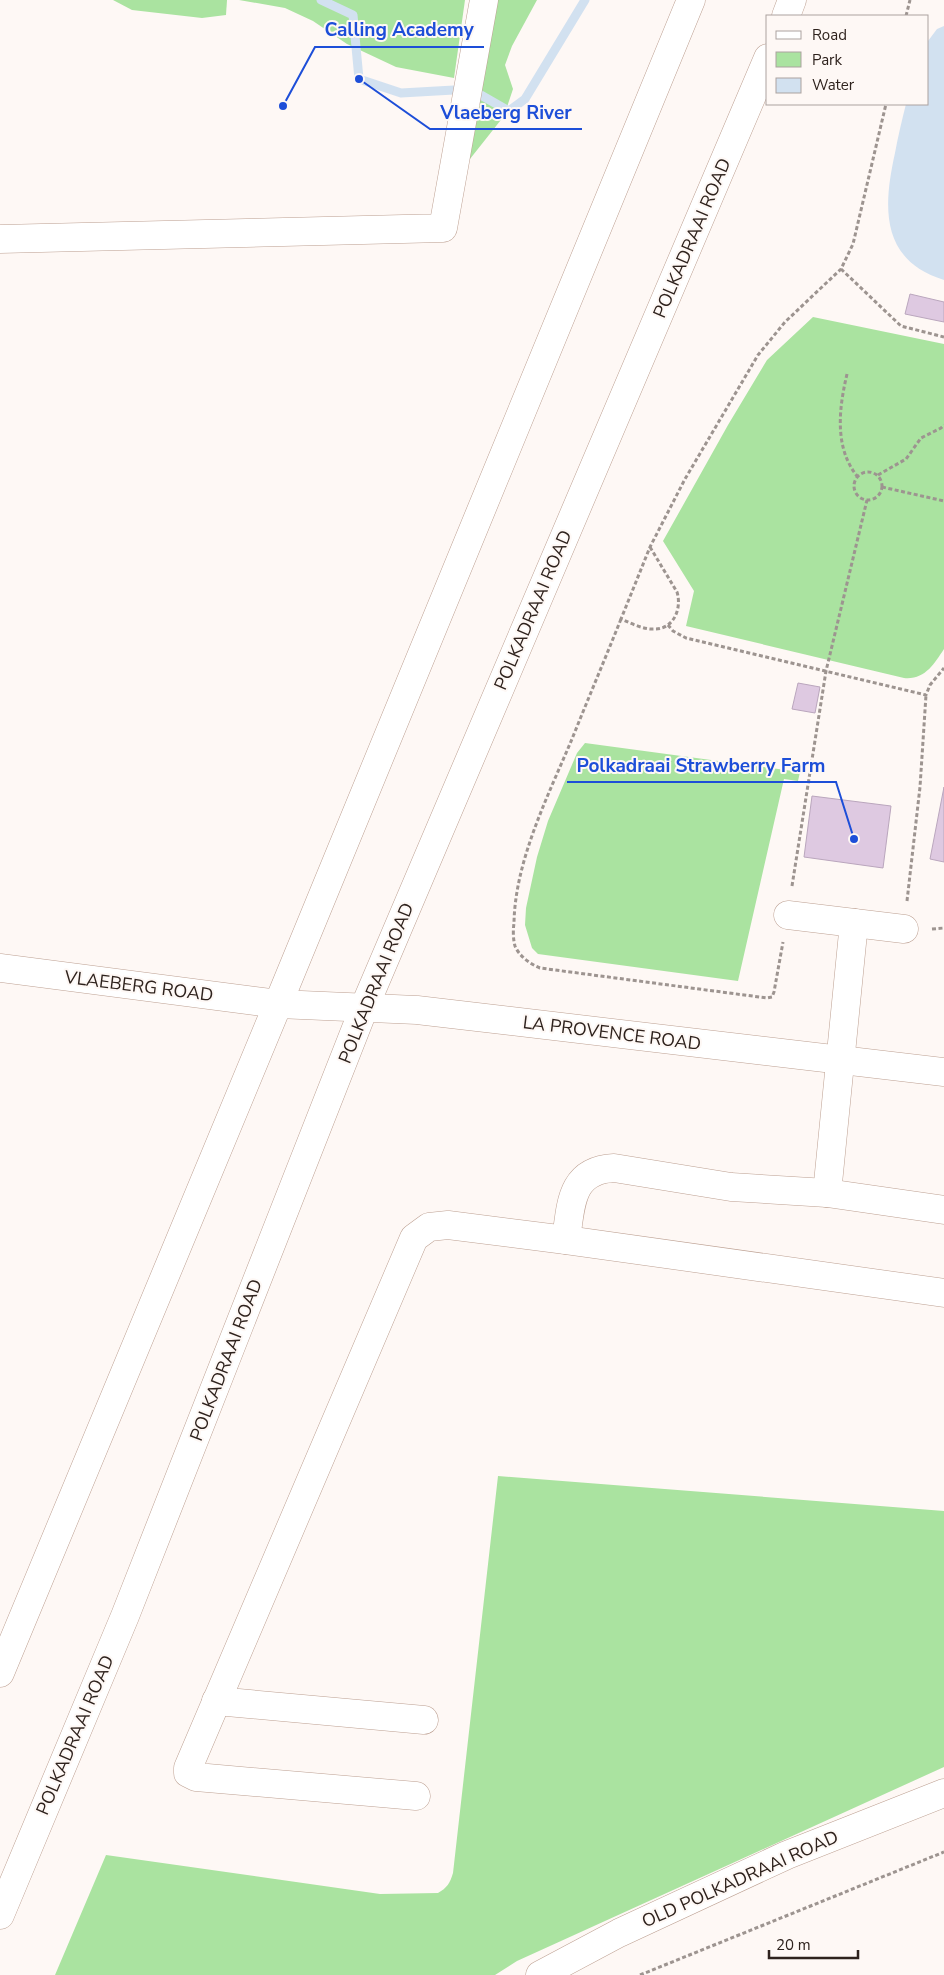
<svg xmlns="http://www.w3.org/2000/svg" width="944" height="1975" font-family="'Nunito Sans',sans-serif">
<rect width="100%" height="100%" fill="#fef8f5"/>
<g fill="#aae3a0">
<path d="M113 0H227L226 15 202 18 132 10Z"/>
<path d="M239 0H465L454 78 396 67 347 44 313 21 285 8Z"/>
<path d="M498 0H537L512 46 505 65 513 89 504 116 466 164Z"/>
<path d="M813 317 944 344V649C934 664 925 680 904 678L686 626 694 591 663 541 728 425 767 360Z"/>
<path d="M585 743 800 772 798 781 784 779 738 981 538 954 532 948 525 925 526 908 537 857 548 821 577 753Z"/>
<path d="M498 1476 944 1511V1767L517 1961 495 1975H55L106 1855 380 1894 438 1893C447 1888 450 1883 453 1873Z"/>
</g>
<path fill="#d2e1f0" d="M944 26V280C880 260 883 207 895 153 898 136 902 120 906 104H928V41L937 29Z"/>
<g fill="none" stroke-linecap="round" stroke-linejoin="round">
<g stroke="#d2e1f0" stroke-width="9">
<path d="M321 0 353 15 359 79 401 93 454 90"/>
<path d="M479 94 509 111 525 99 585 0"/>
</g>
</g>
<g fill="#dec9e1" stroke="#baa6bd">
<path d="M910 294 944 302V322L905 314Z"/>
<path d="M798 683 820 687 815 713 792 709Z"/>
<path d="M944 787V862L930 859Z"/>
<path d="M812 796 891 806 883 868 804 857Z"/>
</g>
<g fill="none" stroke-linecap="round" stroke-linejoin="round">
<g stroke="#bda092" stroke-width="29">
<g id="minor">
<path d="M0 239 443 228 484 0"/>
<path d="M788 915 904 929"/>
<path d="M0 968 278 1004 417 1010 944 1072"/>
<path d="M827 1193 854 923"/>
<path d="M566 1240C571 1205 570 1170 614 1168L731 1187 827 1193 944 1210"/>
<path d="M216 1701 424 1720"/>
<path d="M416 1796 196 1777 188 1773V1768L414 1238 429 1227 448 1225 566 1240 944 1293"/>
<path d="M540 1975 619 1933 787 1855 944 1793"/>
</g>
</g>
<g stroke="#bda092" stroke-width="29">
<g id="major">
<path d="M786 16 792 0"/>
<path d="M0 1673 278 1004 691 0"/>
<path d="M0 1915 125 1616 364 1008 768 58"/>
</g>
</g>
<g stroke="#9d9490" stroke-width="3" stroke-dasharray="4 2.5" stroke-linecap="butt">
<path d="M906 16 910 0"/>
<path d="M841 269 901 326 944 337"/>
<path d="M847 374C839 408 834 447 857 476"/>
<circle cx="868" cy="486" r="14"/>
<path d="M878 475 906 459 921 438 941 428 944 425"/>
<path d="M882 487 944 501"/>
<path d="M650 547 677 592C682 608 674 629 655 629 643 630 631 623 621 619L650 547 685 479 758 355 785 322 841 269 853 244 886 104"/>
<path d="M621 619C605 659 588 699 572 739 548 796 515 861 514 923 513 930 513 939 515 946 519 956 530 964 540 968L767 998 772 997 774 992 783 942"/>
<path d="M668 625 673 631 686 638 926 695 930 685 944 668"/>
<path d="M792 886 826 671 867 500"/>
<path d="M907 901 920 787 926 695"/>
<path d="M932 929 944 928"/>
<path d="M640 1975 944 1852"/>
</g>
<use href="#minor" stroke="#fff" stroke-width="28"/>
<use href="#major" stroke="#fff" stroke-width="28"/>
</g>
<g text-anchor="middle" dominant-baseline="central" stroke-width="4" stroke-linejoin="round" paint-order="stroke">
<g font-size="18" fill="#2e221d" stroke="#fef8f5">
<text transform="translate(692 238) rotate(-67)">POLKADRAAI ROAD</text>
<text transform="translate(533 610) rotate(-67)">POLKADRAAI ROAD</text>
<text transform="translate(376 983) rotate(-68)">POLKADRAAI ROAD</text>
<text transform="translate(139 986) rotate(7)">VLAEBERG ROAD</text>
<text transform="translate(612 1033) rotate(7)">LA PROVENCE ROAD</text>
<text transform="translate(226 1360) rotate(-69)">POLKADRAAI ROAD</text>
<text transform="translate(75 1735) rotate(-67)">POLKADRAAI ROAD</text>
<text transform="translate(740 1879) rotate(-24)">OLD POLKADRAAI ROAD</text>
</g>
</g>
<path fill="none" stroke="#1d4ed8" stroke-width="2" d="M283 106L315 47H484M359 79L430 129H582M854 839L836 782H567"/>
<g fill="#1d4ed8" stroke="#fef8f5" stroke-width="2">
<circle cx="283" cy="106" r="5"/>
<circle cx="359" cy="79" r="5"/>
<circle cx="854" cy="839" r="5"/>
</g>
<g font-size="19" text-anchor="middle" font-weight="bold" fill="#1d4ed8" stroke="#fef8f5" stroke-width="4" stroke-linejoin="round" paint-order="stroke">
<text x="399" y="36">Calling Academy</text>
<text x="506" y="119">Vlaeberg River</text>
<text x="701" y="772">Polkadraai Strawberry Farm</text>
</g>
<rect x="766" y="15" width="162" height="90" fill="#fef8f5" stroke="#aba29f"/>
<rect x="776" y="31" width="25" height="8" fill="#ffffff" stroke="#aba29f"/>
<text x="812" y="40" font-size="15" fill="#2e221d">Road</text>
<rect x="776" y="52" width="25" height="15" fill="#aae3a0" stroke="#aba29f"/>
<text x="812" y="65" font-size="15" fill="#2e221d">Park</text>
<rect x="776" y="78" width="25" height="15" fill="#d2e1f0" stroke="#aba29f"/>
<text x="812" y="90" font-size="15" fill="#2e221d">Water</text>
<path d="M769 1950v8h89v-8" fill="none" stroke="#2e221d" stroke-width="2.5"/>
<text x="776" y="1950" font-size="15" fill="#2e221d" stroke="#fef8f5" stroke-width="4" paint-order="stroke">20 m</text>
</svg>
